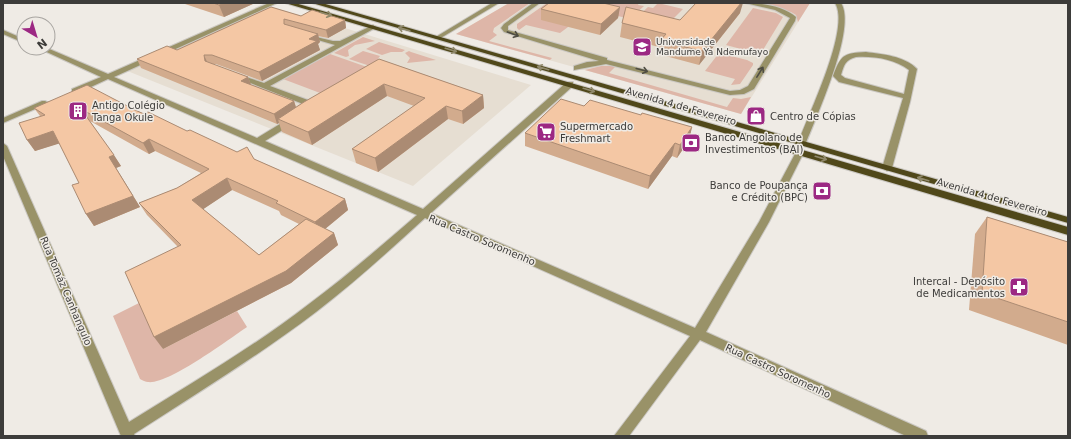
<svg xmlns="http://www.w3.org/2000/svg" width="1071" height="439" font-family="'DejaVu Sans',sans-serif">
<rect width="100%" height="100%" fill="#efebe5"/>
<g fill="#e6ded2">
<path d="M509 3H810L741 114 456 34Z"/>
<path d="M263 4 358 32 531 85 413 186 120 68Z"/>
</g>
<g fill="#deb6a8">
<path d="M509 3H530L494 28 493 32 497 35 489 41 552 58 550 60 456 34Z"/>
<path d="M547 3H565L568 27 560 33 526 25 519 30 517 28V24Z"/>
<path d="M608 3H639L638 5 644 6 630 19 598 11Z"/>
<path d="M658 3 683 9 665 27 634 20 648 7 653 8Z"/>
<path d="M757 3H810L798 22 796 15 791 12Z"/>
<path d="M753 8 776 13 783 17 763 50 752 52 726 45Z"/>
<path d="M363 37 375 41 355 45 348 50 349 56 346 57 334 53Z"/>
<path d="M379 42 405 50 402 52H391L382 55 366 49Z"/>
<path d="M363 51 380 56 377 60 376 68 349 59Z"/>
<path d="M409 51 411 52 436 60 407 63 410 58 405 53Z"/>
<path d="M719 53 747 60 753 63V65L740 84 731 85 735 79 705 71Z"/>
<path d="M330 54 381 72 336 99 283 79Z"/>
<path d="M601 66H616L609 73 727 107 733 98 741 99 751 97 741 114 585 70Z"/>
<path d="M141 302 163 349 237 311 247 327C229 339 168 385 148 382 146 382 142 380 140 379L113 316Z"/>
</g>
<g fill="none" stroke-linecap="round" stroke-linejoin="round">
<g stroke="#cbc8c3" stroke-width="2">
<g id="minor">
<path d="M269 3H277L114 77 257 138 288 119H294L295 121 294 123 265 141 423 209 567 82H573V86L431 213 695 328 759 222 796 152 800 149 803 150 804 152 769 222 706 332 926 431 928 436H906L700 340 629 436H614L690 336 425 218C390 250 354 283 316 312 258 356 196 394 134 434L135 436H121L3 156V143L7 146 129 422C190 384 252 348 309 304 347 276 382 245 417 215L108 79 78 93H72V89L101 77 38 48H47L108 74Z"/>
<path d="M492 3H499L439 39 434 38Z"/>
<path d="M533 3H540L508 26V30L607 58V60L730 91 740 90 748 86 790 18 775 10 745 3C762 3 783 6 796 17L795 21 754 89 744 94 730 95 606 64 574 70V66L587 62 599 61 504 32 501 28 504 24Z"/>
<path d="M835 3H841C857 27 817 115 806 143L802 146 798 143C808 115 851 28 835 3Z"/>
<path d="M373 25 376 27 375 28 270 86 316 103 317 105 315 110H309L308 106 233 76 237 74 264 83 335 45 304 36V34L333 41H340Z"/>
<path d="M3 30 24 39V43L3 34Z"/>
<path d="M866 52C882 54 905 56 917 69L910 102 892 168 887 171 882 168 903 98 839 82 833 76C841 55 843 53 866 52ZM856 57C874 56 894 59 909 70L904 94 845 78 841 75C844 65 845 60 856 57Z"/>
<path d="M42 101H45L49 103 3 123V118Z"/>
</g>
</g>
<g stroke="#cbc8c3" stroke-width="2">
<g id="major">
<path d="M285 3H295L1068 227V235Z"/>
<path d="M312 3H322L1068 217V223Z"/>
</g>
</g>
<use href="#minor" fill="#999268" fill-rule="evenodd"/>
<use href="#major" fill="#50481a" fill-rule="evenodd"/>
</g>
<g fill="#d2ab8d" fill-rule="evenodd">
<path d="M182 3H255L224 17Z"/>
<path d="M271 7 301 16 345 20 346 28 328 38 318 36 320 42 318 44 320 50 262 81 216 64H211L248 77 251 85 294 101 296 107 379 59 483 95 484 108 463 124 448 119 378 172 356 163 352 149 414 106 387 96 312 145 282 132 279 123 277 124 141 68 137 59 177 50Z"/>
<path d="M620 7 618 18 600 35 541 20V9Z"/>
<path d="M740 13 699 65 658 54 659 47 620 37 622 23 680 20Z"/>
<path d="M584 106 641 115 692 127 689 140 677 158 672 156 648 189 525 146V133Z"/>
<path d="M34 108 135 110 254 159 345 199 348 210 325 229 334 233 338 245 291 283 163 349 178 247 147 215 139 203 177 188 201 173 155 151 149 154 90 121 121 166 116 168 140 207 94 226 86 214 79 183 59 143 35 151 27 140 40 116ZM232 190 279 211 281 215 299 224 259 255 203 209Z"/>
<path d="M987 217 1068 242V345L969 310 975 234Z"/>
</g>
<g fill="#ab8b73">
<path d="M224 3H255L224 17 219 5Z"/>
<path d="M741 3H743L740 13 699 65 702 51Z"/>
<path d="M620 7 618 18 600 35 601 24Z"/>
<path d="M345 20 346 28 328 38 326 30Z"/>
<path d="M318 34 320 42 318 44 320 50 262 81 259 72 309 39Z"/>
<path d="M204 55 208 64 205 61Z"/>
<path d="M248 77 252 87 241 81Z"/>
<path d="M384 84 387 96 312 145 308 132Z"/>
<path d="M483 95 484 108 463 124 462 111Z"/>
<path d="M294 101 297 111 278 119 279 123 277 124 274 114Z"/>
<path d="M446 106 448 119 378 172 375 158Z"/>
<path d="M692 127 689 140 677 158 680 145Z"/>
<path d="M53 131 61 143 35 151 27 140Z"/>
<path d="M149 139 155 151 149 154 143 143Z"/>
<path d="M675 143 672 156 648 189 650 176Z"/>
<path d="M114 155 121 166 116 168 140 207 94 226 86 214 109 157Z"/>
<path d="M227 178 232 190 199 212 192 200Z"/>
<path d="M345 199 348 210 319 234 315 222Z"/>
<path d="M334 233 338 245 291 283 163 349 154 337Z"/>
</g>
<g fill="#f4c7a4" stroke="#ab8b73">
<path d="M213 3H224L219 5Z"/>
<path d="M549 3H603L620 7 601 24 541 9Z"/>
<path d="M696 3H741L702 51 660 41 666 34 622 23 626 7 680 20Z"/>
<path d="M271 7 301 16 312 10 345 20 326 30 284 19V24L318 34 309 39 317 41 259 72 212 55H204L205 61 248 77 241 81 294 101 274 114 137 59 167 46 177 50Z"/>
<path d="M379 59 483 95 462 111 446 106 375 158 352 149 425 98 384 84 308 132 278 119 304 102Z"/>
<path d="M87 85 135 110 144 114 148 112 187 131 190 130 237 152 247 147 254 159 345 199 315 222 276 203 278 201 227 178 192 200 259 255 306 219 334 233 286 271 154 337 125 272 181 245 139 203 177 188 209 169 149 139 143 143 81 109 114 155 109 157 133 196 86 214 72 185 79 183 53 131 27 140 19 123 45 115 34 108Z"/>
<path d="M561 99 584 106 590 100 641 115 642 113 692 127 680 145 675 143 650 176 525 133Z"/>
<path d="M987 217 1068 242V322L982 293Z"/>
</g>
<defs><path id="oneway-shaft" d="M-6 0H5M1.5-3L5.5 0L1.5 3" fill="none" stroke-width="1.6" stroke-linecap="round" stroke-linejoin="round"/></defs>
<g stroke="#90896b">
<use href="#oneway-shaft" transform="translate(326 14) rotate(16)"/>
<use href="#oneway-shaft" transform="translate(404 29) rotate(-164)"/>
<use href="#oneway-shaft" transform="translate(451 50) rotate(16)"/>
<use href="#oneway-shaft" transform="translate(543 68) rotate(-164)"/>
<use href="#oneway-shaft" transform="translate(589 90) rotate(16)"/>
<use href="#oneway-shaft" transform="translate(821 158) rotate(16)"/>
<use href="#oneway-shaft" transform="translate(923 179) rotate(-164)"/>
</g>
<g stroke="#4f4d43">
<use href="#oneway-shaft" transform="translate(513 34) rotate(20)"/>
<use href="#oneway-shaft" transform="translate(642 70) rotate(15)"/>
<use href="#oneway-shaft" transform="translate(760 72) rotate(-58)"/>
</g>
<defs>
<g id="university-square" transform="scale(1)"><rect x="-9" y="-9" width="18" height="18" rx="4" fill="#9c2883" stroke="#efebe5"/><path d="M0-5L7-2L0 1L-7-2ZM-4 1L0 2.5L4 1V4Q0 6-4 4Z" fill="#fff"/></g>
<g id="building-square" transform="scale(1)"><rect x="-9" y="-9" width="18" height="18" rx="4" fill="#9c2883" stroke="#efebe5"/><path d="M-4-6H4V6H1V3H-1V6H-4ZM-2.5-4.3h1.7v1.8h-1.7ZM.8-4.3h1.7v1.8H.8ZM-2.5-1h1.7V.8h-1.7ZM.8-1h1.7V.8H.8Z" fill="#fff"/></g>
<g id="shop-square" transform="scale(1)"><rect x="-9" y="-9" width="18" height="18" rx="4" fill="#9c2883" stroke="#efebe5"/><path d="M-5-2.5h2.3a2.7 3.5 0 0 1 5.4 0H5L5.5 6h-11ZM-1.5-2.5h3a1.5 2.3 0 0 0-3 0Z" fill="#fff"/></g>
<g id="supermarket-square" transform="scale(1)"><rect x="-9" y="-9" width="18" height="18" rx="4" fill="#9c2883" stroke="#efebe5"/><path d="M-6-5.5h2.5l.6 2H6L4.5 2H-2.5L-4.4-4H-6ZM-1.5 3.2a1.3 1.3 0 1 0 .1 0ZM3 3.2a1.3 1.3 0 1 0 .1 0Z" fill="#fff"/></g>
<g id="bank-square" transform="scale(1)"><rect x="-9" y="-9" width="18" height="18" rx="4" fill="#9c2883" stroke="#efebe5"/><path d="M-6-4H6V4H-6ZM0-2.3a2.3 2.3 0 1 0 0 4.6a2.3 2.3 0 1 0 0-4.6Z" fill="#fff"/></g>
<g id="pharmacy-square" transform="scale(1)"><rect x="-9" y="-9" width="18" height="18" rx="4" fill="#9c2883" stroke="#efebe5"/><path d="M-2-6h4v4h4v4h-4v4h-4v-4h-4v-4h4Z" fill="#fff"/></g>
</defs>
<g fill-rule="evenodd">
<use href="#university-square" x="642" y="47"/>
<use href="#building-square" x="78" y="111"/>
<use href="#shop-square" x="756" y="116"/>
<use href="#supermarket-square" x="546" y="132"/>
<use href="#bank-square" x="691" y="143"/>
<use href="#bank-square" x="822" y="191"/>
<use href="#pharmacy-square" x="1019" y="287"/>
</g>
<g text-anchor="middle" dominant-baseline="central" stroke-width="3" stroke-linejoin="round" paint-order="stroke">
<g font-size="9" fill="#3d3c3a" stroke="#efebe5" text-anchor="start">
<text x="656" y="42">Universidade<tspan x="656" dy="10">Mandume Ya Ndemufayo</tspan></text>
</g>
<g font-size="10" fill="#3d3c3a" stroke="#efebe5" text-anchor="start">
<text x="92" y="105">Antigo Colégio<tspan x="92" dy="12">Tanga Okule</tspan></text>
<text x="770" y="116">Centro de Cópias</text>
<text x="560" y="126">Supermercado<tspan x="560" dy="12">Freshmart</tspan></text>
<text x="705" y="137">Banco Angolano de<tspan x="705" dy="12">Investimentos (BAI)</tspan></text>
<text x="808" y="185" text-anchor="end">Banco de Poupança<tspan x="808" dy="12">e Crédito (BPC)</tspan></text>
<text x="1005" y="281" text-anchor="end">Intercal - Depósito<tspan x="1005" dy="12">de Medicamentos</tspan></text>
</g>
<g font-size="10" fill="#3d3c3a" stroke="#efebe5">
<text transform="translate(681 106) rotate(16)">Avenida 4 de Fevereiro</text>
<text transform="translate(992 197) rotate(16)">Avenida 4 de Fevereiro</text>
<text transform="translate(482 240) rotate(23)">Rua Castro Soromenho</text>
<text transform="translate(66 291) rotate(67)">Rua Tomáz Canhangulo</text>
<text transform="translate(778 371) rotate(25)">Rua Castro Soromenho</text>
</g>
</g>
<rect width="1071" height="439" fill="none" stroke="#3d3c3a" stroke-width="8"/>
<g transform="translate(36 36) rotate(142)"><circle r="19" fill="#efebe5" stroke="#a8a5a1"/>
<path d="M0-3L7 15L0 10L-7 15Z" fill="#9c2883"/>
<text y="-6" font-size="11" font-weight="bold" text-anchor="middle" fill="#3d3c3a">N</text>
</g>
</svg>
